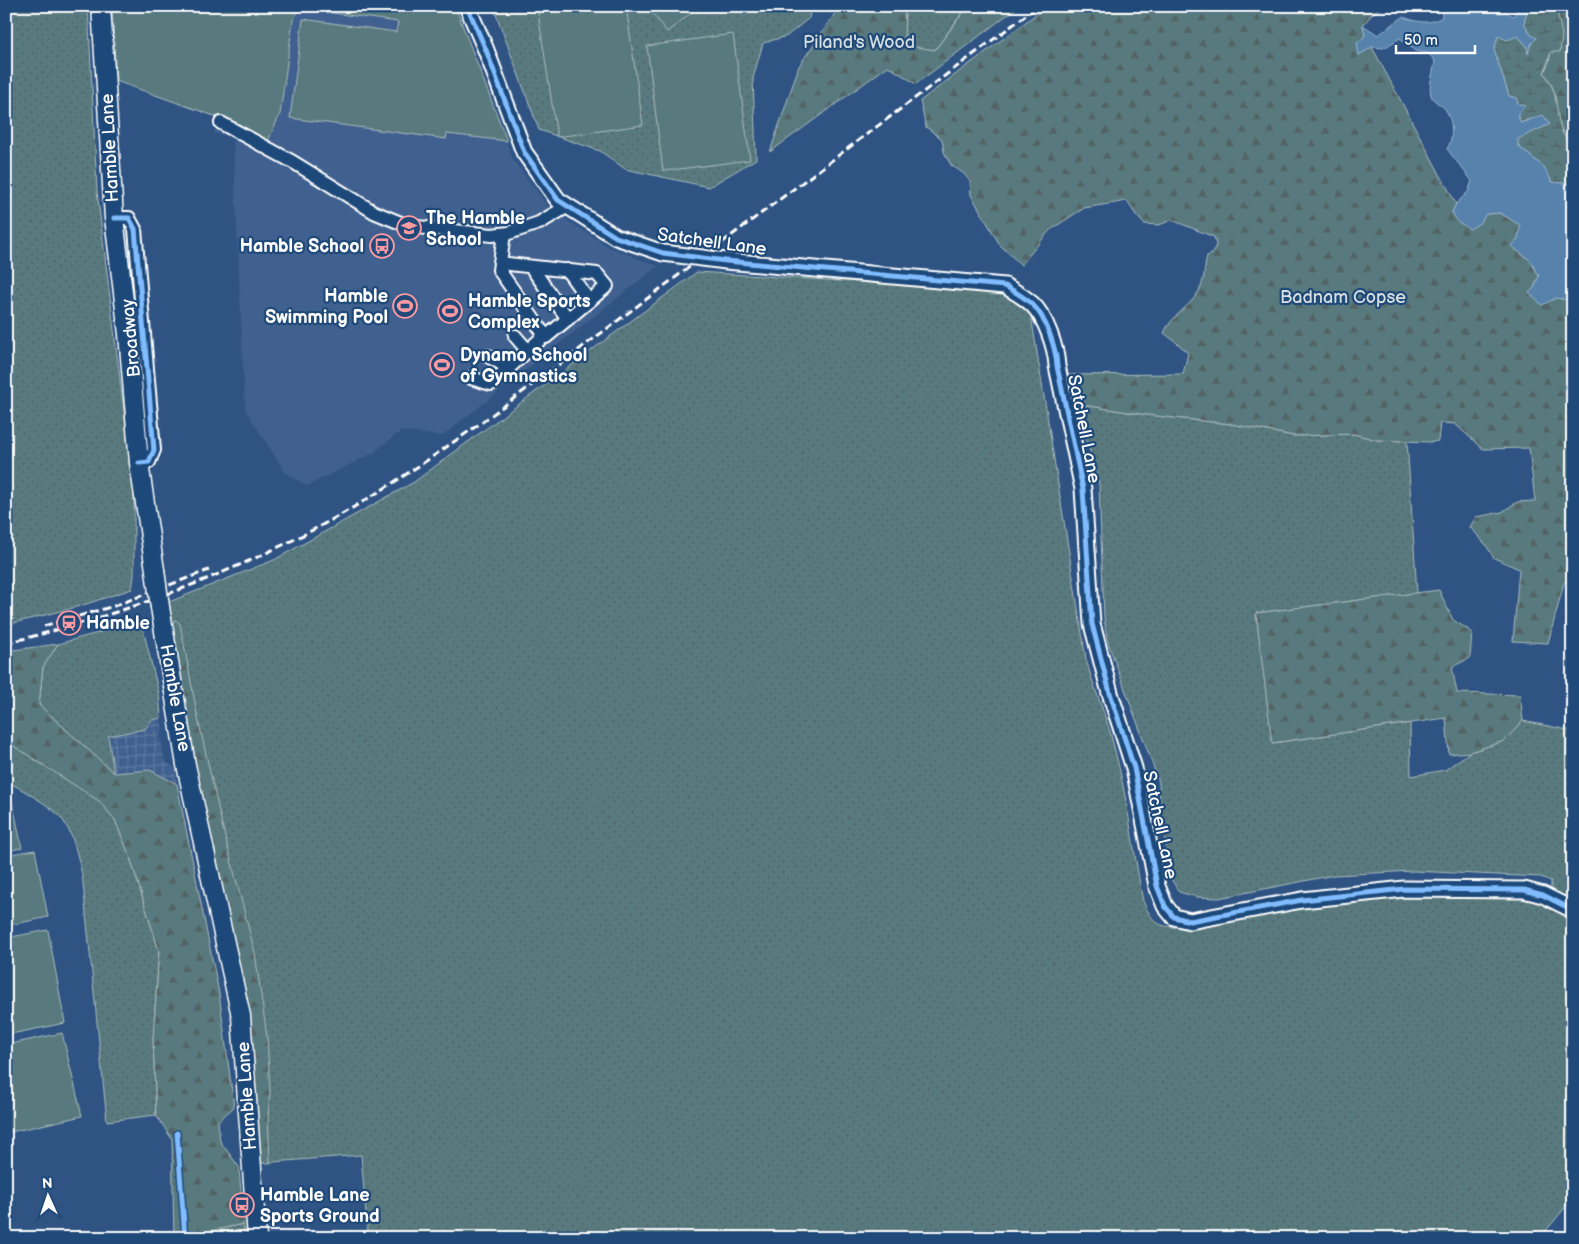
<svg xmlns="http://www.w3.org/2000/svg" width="1579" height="1244" font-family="'Balsamiq Sans',sans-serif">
<defs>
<pattern id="industrial-grid" width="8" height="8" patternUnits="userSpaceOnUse" patternTransform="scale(1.25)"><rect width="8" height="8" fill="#41618f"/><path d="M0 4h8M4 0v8" fill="none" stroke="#5e79a0"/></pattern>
<pattern id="grass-dots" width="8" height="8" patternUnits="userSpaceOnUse" patternTransform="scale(1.25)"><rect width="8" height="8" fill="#597a7e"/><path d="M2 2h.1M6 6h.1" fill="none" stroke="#526365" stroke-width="1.8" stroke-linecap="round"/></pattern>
<pattern id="forest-firs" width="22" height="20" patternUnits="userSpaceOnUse" patternTransform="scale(1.25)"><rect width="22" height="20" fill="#597a7e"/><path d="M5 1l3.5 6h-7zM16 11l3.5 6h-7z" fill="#526365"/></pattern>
<pattern id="wetland-marsh" width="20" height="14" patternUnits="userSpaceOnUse" patternTransform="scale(1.25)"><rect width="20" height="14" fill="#597a7e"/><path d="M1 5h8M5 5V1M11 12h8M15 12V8" fill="none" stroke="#526365"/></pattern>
</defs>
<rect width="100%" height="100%" fill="#2f5484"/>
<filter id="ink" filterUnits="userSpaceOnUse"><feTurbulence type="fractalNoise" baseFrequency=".02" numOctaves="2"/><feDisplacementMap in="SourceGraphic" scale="10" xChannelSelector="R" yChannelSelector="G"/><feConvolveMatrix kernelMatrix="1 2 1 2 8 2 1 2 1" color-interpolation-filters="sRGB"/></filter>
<g filter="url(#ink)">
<path fill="#41618f" d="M112 6H455L513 160 551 210 609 247 658 266 442 436 401 431 373 453 307 486 285 472 245 409 233 136 215 134 217 117 116 81Z"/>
<path fill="url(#industrial-grid)" d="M161 718 163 728 160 735 165 762 174 767 177 784 150 770 114 773 108 736 144 729 152 720Z"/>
<g fill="url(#grass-dots)" stroke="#acbcbe">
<path d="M6 6H88L97 191 134 494V576L132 589 80 606 6 625Z"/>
<path d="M493 6H811L809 18 787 36 763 43 753 78 756 159 709 187 625 169 600 151 539 130Z"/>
<path d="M905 6H967L935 50 904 46Z"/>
<path d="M697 272 1004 291 1021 302 1031 315 1086 659C1093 687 1106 714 1113 743 1127 794 1133 848 1143 901 1152 921 1157 928 1180 927L1300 903 1407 893 1533 897 1573 917V1198L1540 1238H368L361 1155 261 1163 256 1096 241 997 189 731 169 602 274 560 414 482Z"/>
<path d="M1077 404 1147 415 1231 424 1294 436 1354 434 1377 440 1407 441 1417 593 1256 613 1273 743 1410 723 1411 776 1445 770 1470 752 1504 741 1523 721 1573 731V898L1551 892V881L1541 877 1413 871 1334 875 1219 898 1197 897 1179 892 1171 879 1160 809 1159 782 1107 640 1104 616 1099 484Z"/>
<path d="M141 621 159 694 161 718 152 720 145 729 108 736 114 773 39 705 43 667 58 644Z"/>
<path d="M6 741 99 800 115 820 130 857 159 951 153 1039 156 1115 107 1121 82 874C77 855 74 835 62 819 53 807 20 788 6 781Z"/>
<path d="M244 1224 245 1238H206V1232Z"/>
</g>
<g fill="url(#forest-firs)" stroke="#acbcbe">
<path d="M840 6H905L904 45 935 50 968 6H1019L916 84 888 66 770 152 799 66Z"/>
<path d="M1047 6H1384L1372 14 1363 25 1365 36 1359 55 1372 47 1456 204 1452 213 1481 222 1485 214 1500 213 1521 225 1518 240 1511 246 1530 260 1539 276 1534 288 1529 293 1573 301V579L1564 583 1548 643 1513 641 1519 569 1494 558 1486 545 1470 527 1476 517 1502 512 1517 502 1535 501 1529 448 1483 449 1455 424 1440 423 1438 441 1432 442 1377 440 1354 434 1294 436 1231 424 1147 415 1064 402 1062 375 1183 374 1188 353 1176 342 1164 333C1171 316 1190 307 1199 291 1205 280 1204 268 1207 256L1212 254 1216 245 1214 237 1172 220 1159 225 1144 224 1136 215 1127 201 1084 208 1050 230 1021 265 1000 245 971 195 970 181 963 173 951 165 944 152 942 139 926 127 920 101Z"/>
<path d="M1556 6H1573V149C1566 140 1560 129 1558 117 1554 98 1558 91 1544 73L1549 62 1551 52 1560 51Z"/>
<path d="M1439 590 1453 620 1472 632 1470 658 1452 667 1457 693 1520 695 1523 721 1504 741 1470 752 1449 754 1446 718 1272 743 1256 613Z"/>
<path d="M176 620 180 624 182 634 198 719 223 829 255 953 267 1037 270 1090 268 1118 270 1163H261L256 1096 241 997 205 820 170 623Z"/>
<path d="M58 644 43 667 39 705 114 773 150 770 177 784 219 993 234 1107 218 1121 220 1141 239 1167 241 1193 252 1238H245L243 1224 206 1232V1238H174L172 1139 156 1115 153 1039 159 951 130 857 115 820 99 801 6 741V651Z"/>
</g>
<path fill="url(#wetland-marsh)" stroke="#acbcbe" d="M1528 6H1556L1562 35 1560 52H1551L1544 73C1560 94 1554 110 1562 132 1565 138 1570 143 1572 149 1575 156 1573 175 1573 184L1552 182 1544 167 1518 146 1517 139 1550 124 1529 119 1521 123C1516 113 1521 107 1516 98L1509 96 1494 50 1498 36H1518L1527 46 1528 52 1531 35 1524 23Z"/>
<g fill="#597a7e" stroke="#acbcbe">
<path d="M112 6H455L507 141 447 134 446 139 290 118 303 19 396 32 398 22 297 8 296 15 293 20 280 114 268 141 217 117 116 81Z"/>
<path d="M537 6H626L643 125 557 137Z"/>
<path d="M647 6H700L667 32Z"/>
<path d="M733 34 750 160 663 171 647 46Z"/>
<path d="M6 791H10L22 848 6 851Z"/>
<path d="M35 850 48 917 6 926V855Z"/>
<path d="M48 930 65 1023 6 1035V938Z"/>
<path d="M62 1033 82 1116 6 1133V1045Z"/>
</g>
<path fill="#5682ac" stroke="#9ab4cd" d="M1441 6H1501L1500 13 1506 12 1513 16 1520 6H1528L1524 23 1531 35 1537 38 1531 44 1528 54 1527 46 1518 36 1507 40 1498 36 1494 50 1509 96 1516 98 1519 104 1525 106 1517 115 1521 123 1543 115 1550 124 1518 139V146L1544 167 1552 182 1573 184V198L1571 199 1573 203V301L1556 298 1542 305 1529 293 1534 288 1539 276 1530 260 1511 246 1518 240 1520 225 1500 213 1486 214 1481 222 1470 229 1458 222 1452 212 1456 204 1468 192 1472 181 1447 149C1454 139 1453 119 1445 109 1441 104 1433 102 1431 95 1428 85 1434 71 1435 61L1428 53 1415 51 1400 38 1384 48 1372 47 1359 55 1357 43 1365 36 1363 25 1378 35 1403 17C1417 22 1429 25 1442 17Z"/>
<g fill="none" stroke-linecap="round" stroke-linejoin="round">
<g stroke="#fff" stroke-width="16">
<g id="minor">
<path d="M221 123 293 162 374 212 408 226 492 235 509 233 539 223 568 206"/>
<path d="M114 218H129L135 229 154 450 149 462 139 463"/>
<path d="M500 263 597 274 607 286 546 337 499 270 504 234"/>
<path d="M531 267 568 319"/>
<path d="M567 270 589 301"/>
<path d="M515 336 528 351"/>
<path d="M488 356 509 368"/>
<path d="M471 378 491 384 545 335"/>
</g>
</g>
<g stroke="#fff" stroke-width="19">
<g id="tertiary">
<path d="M467 6 486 50 524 152 558 200 616 237 663 253"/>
<path d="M726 261 1005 286C1014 291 1024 297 1032 304 1046 317 1056 348 1057 366L1083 489 1092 624 1110 693 1134 768 1157 886 1165 906 1174 917 1190 921 1302 900 1404 889 1524 890 1543 895 1573 910"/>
</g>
</g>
<g stroke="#fff" stroke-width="21">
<g id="secondary">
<path d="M101 6 114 218 128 334 139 463 155 570"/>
<path d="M160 607 186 765 241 1016 257 1238"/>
</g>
</g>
<use href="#minor" stroke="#1f4a7a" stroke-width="12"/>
<use href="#tertiary" stroke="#1f4a7a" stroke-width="15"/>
<use href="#secondary" stroke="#1f4a7a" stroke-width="18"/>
<g stroke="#fff" stroke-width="3" stroke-dasharray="8 4" stroke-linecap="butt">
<path d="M44 626 114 606 209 570"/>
<path d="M6 643C106 619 203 585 295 539 362 506 424 463 485 420L1038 6"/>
</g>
<g stroke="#fff" stroke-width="19" stroke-linecap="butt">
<path id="tertiary-bridge" d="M663 253 726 261"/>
</g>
<g stroke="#fff" stroke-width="21" stroke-linecap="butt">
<path id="secondary-bridge" d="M155 570 160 607"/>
</g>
<use href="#tertiary-bridge" stroke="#1f4a7a" stroke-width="15"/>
<use href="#secondary-bridge" stroke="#1f4a7a" stroke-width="18"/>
<g stroke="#1f4a7a" stroke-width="8">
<g id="cycleway">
<path d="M467 6 486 50 524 152 558 200 616 237 663 253 726 261 1005 286C1014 291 1024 297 1032 304 1046 317 1056 348 1057 366L1083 489 1092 624 1110 693 1134 768 1157 886 1165 906 1174 917 1190 921 1302 900 1404 889 1524 890 1543 895 1573 910"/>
<path d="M114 218H129L135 229 154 450 149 462 139 463"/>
<path d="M177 1133 185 1238"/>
</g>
</g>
<use href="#cycleway" stroke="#80bcff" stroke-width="5"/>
</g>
</g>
<defs>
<g id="school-ring" transform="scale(1.25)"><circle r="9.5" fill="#1f4a7a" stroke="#ff9aa2" stroke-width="1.5"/><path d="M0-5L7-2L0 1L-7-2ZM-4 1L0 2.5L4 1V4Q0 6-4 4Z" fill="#ff9aa2"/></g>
<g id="bus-ring" transform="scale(1.25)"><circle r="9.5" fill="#1f4a7a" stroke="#ff9aa2" stroke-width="1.5"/><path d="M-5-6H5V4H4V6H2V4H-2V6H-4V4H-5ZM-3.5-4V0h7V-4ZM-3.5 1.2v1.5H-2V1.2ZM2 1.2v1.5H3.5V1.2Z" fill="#ff9aa2"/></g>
<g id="stadium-ring" transform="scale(1.25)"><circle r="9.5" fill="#1f4a7a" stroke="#ff9aa2" stroke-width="1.5"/><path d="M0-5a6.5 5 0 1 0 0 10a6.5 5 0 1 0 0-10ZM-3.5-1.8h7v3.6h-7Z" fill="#ff9aa2"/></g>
<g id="station-ring" transform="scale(1.25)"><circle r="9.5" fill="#1f4a7a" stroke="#ff9aa2" stroke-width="1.5"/><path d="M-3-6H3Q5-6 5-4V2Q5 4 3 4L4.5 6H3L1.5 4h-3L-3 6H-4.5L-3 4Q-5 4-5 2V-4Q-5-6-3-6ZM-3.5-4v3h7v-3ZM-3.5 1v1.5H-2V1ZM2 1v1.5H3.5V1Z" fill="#ff9aa2"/></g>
</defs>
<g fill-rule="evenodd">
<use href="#school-ring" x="409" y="228"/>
<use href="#bus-ring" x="382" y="246"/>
<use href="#stadium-ring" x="405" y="306"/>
<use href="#stadium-ring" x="450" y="311"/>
<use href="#stadium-ring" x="442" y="365"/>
<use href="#station-ring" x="69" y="623"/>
<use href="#bus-ring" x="242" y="1205"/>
</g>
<g text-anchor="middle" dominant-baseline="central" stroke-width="4.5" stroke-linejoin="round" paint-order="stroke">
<g font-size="18" fill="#d6dedf" stroke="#1f4a7a">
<text x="859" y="42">Piland's Wood</text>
<text x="1343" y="297">Badnam Copse</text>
</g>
<g font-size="18" fill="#fff" stroke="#1f4a7a">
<text transform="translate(110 148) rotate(-93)">Hamble Lane</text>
<text transform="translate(712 242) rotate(8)">Satchell Lane</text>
<text transform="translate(131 338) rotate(-95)">Broadway</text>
<text transform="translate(1084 429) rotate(79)">Satchell Lane</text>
<text transform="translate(175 698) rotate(80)">Hamble Lane</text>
<text transform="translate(1160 825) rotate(78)">Satchell Lane</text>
<text transform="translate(247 1096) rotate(-94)">Hamble Lane</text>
</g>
<g font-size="18" font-weight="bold" fill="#fff" stroke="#1f4a7a" text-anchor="start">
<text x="426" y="218">The Hamble<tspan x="426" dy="21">School</tspan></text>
<text x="364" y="246" text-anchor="end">Hamble School</text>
<text x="388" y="296" text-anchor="end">Hamble<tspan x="388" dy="21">Swimming Pool</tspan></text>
<text x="468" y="301">Hamble Sports<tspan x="468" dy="21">Complex</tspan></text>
<text x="460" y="355">Dynamo School<tspan x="460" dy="21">of Gymnastics</tspan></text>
<text x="86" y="623">Hamble</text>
<text x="260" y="1195">Hamble Lane<tspan x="260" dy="21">Sports Ground</tspan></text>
</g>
</g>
<rect width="1579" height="1244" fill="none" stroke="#1f4a7a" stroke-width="25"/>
<rect x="12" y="12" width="1554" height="1219" fill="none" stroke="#fff" stroke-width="2" filter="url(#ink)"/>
<g transform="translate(48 1196) rotate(357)" stroke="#1f4a7a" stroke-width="4" paint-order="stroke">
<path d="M0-4L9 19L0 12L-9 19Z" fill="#ffffff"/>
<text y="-8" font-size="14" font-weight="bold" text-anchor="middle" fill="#ffffff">N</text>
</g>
<path d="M1396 45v8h79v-8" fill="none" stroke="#ffffff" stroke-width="2.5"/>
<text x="1404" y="45" font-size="15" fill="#ffffff" stroke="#1f4a7a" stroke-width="4" paint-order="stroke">50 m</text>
</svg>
